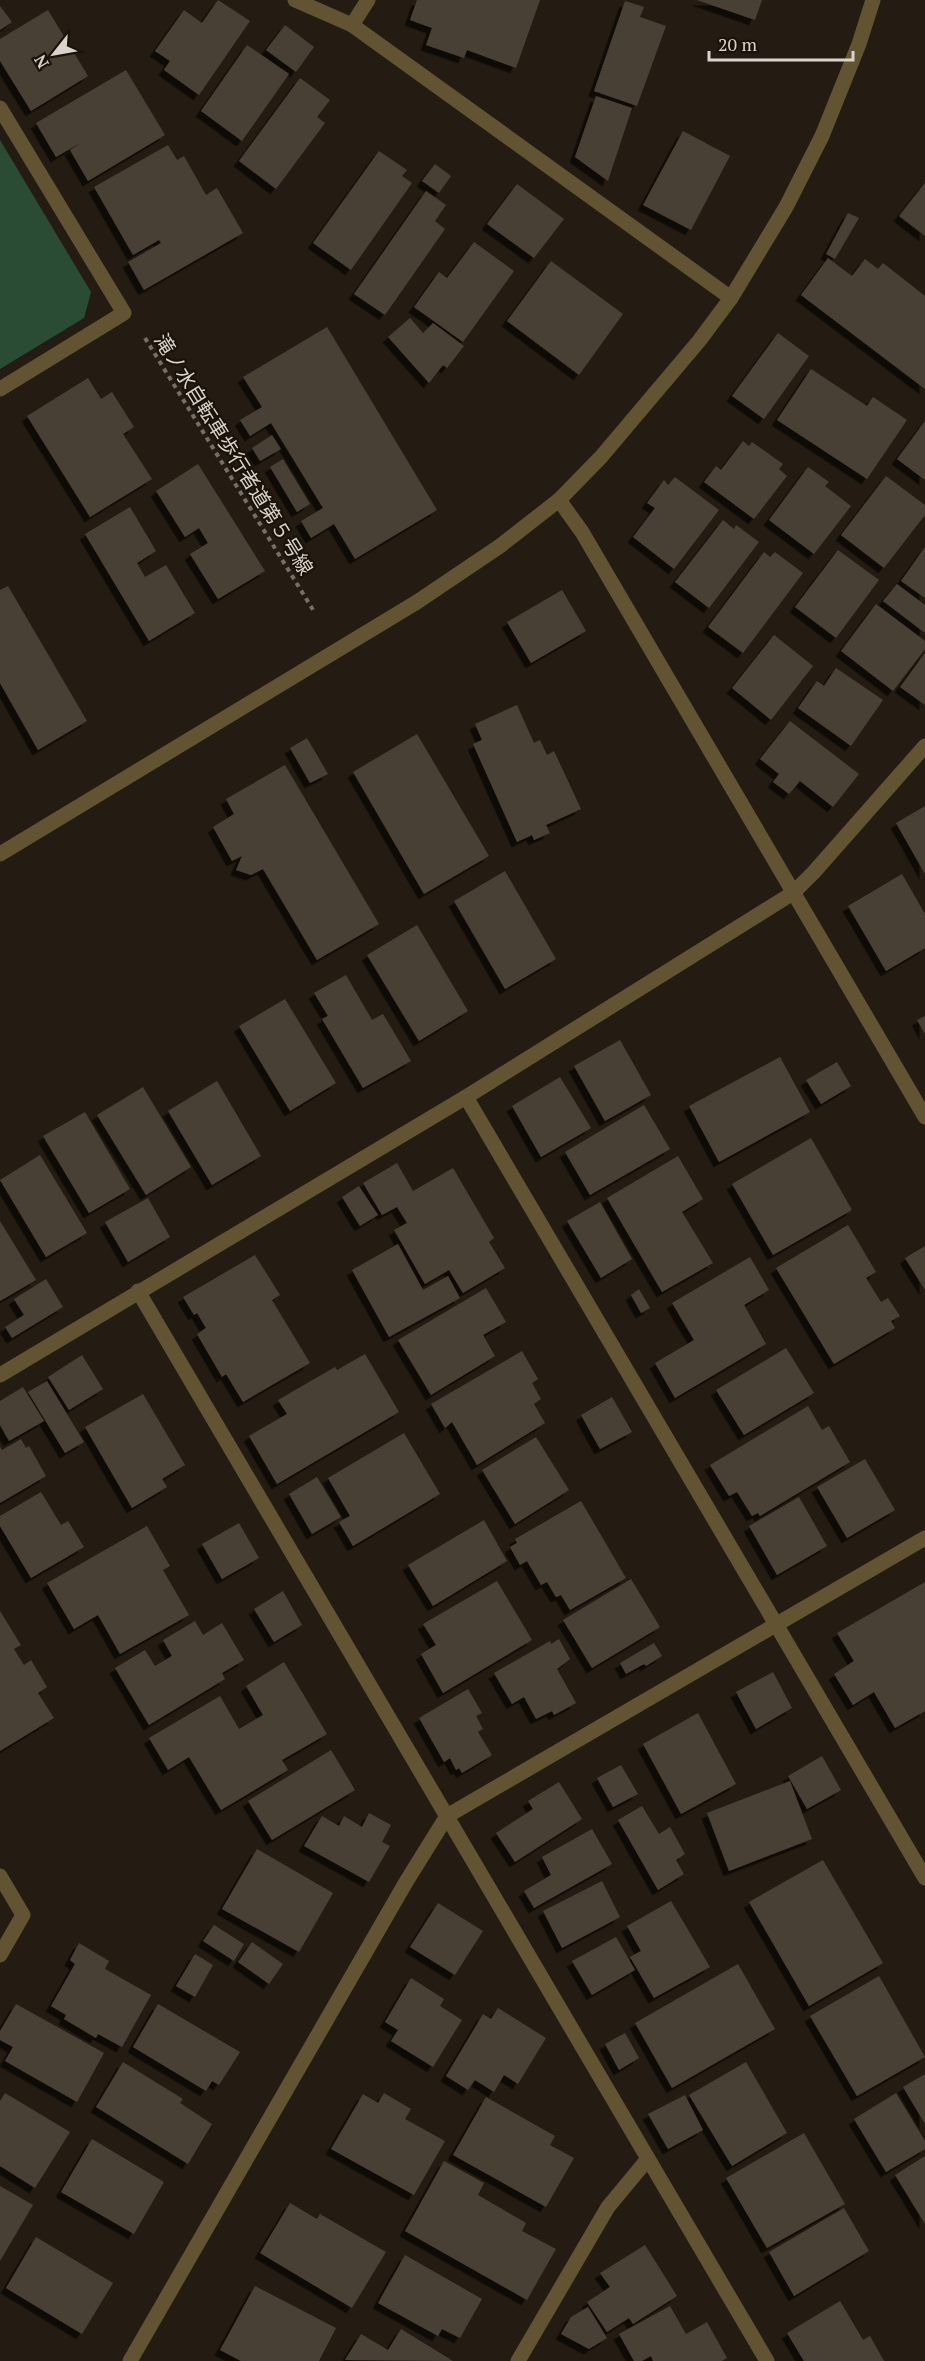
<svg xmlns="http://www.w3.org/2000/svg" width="925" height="2361" font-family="'PT Serif','Noto Sans JP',serif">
<defs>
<filter id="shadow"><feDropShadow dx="-5.5" dy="5.5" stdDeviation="0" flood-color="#0009"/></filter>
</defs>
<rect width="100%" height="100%" fill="#241c12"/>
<path fill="#2b4c34" d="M0 140 91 292 84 318 0 369Z"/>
<g fill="#4a3f36" filter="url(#shadow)">
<path d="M218 0 250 21 199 95 164 70 170 61 155 51 184 10 202 23Z"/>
<path d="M417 0H540L516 68 467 50 464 58 426 45 432 28 410 20Z"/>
<path d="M697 0H762L755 20Z"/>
<path d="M625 1 644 7 640 17 666 26 637 106 594 91Z"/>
<path d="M0 6 12 22 0 30Z"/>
<path d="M48 10 88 76 31 111 0 61V39Z"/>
<path d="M285 25 314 47 296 72 266 50Z"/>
<path d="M247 45 289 74 242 141 201 111Z"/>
<path d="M126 70 165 135 88 181 70 150 82 142 56 157 36 123Z"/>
<path d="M300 78 330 100 317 117 325 123 276 189 239 161Z"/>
<path d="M596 96 632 108 608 181 575 157Z"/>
<path d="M683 131 730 156 691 230 643 205Z"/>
<path d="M168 145 177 160 184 156 206 195 217 188 243 233 144 290 128 262 161 243 159 240 133 255 94 187Z"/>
<path d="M379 151 407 170 402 176 412 183 351 270 313 243Z"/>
<path d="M435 164 451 176 439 193 422 181Z"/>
<path d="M925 183V236L899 216Z"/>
<path d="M517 184 564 219 534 258 487 224Z"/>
<path d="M426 191 446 205 435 221 445 229 385 315 354 294Z"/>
<path d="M848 213 859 218 835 259 826 254Z"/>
<path d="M474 242 514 271 463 342 414 307 439 272 447 278Z"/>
<path d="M828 258 852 276 865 259 878 269 883 263 925 296V389L801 295Z"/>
<path d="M551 261 623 314 579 375 507 321Z"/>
<path d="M410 318 423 333 433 323 464 346 447 368 443 365 429 383 388 337Z"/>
<path d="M327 327 437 510 355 559 334 524 311 538 301 521 323 508 271 423 250 436 240 420 262 407 243 377Z"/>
<path d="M778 333 809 356 764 419 732 396Z"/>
<path d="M811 369 867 406 873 397 907 420 867 479 777 420Z"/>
<path d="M88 378 101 399 112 392 134 427 123 434 152 479 90 517 27 416Z"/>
<path d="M925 421V480L897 459Z"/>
<path d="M272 435 281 449 260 461 252 448Z"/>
<path d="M743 441 749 446 752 442 783 464 779 469 787 476 754 519 704 482 716 466 721 470Z"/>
<path d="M283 459 310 504 297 512 270 467Z"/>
<path d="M198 464 265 571 218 599 190 554 208 543 199 528 185 537 156 491Z"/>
<path d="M808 467 829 482 825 486 851 506 814 554 769 520Z"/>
<path d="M886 476 925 505V515L884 568 841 535Z"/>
<path d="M675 477 719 510 674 569 633 537 655 508 647 503 664 480 668 485Z"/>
<path d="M130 507 156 551 137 563 145 577 166 565 195 613 149 641 85 534Z"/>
<path d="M723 520 734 529 736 525 759 542 709 608 675 582Z"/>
<path d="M925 547V598L901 581Z"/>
<path d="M838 550 879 580 836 638 795 607Z"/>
<path d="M764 552 770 557 775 552 803 573 743 653 708 627Z"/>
<path d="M897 584 925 605V633L883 601Z"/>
<path d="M8 586 87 721 38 750 0 683V590Z"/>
<path d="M562 590 586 631 531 663 507 622Z"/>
<path d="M876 604 925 641V649L893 691 841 651Z"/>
<path d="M774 635 813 666 771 720 732 688Z"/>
<path d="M925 653V705L900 687Z"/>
<path d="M836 668 883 700 851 746 798 708 817 681 824 686Z"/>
<path d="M517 705 534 743 540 740 547 755 554 751 581 809 546 825 550 833 534 840 532 835 517 842 473 744 482 740 475 724Z"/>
<path d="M790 721 859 774 833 807 800 781 789 794 773 782 779 774 760 759Z"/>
<path d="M417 734 489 856 424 894 353 772Z"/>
<path d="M307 738 328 774 310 783 290 748Z"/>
<path d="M285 765 379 924 317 960 263 869 251 875 236 870 242 856 232 861 213 827 234 814 226 799Z"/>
<path d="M925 806V874L896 823Z"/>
<path d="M505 871 556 959 505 989 454 901Z"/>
<path d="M902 874 925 914V948L886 971 848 906Z"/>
<path d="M417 925 468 1011 419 1041 367 955Z"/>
<path d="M346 975 372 1020 383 1014 411 1061 363 1088 322 1019 328 1016 314 993Z"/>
<path d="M285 999 336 1083 290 1111 239 1026Z"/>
<path d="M925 1016V1034L917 1020Z"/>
<path d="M620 1040 651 1095 605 1121 574 1066Z"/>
<path d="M780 1057 810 1112 719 1162 689 1106Z"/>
<path d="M837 1062 851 1086 821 1104 806 1080Z"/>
<path d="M560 1077 591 1128 541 1157 512 1106Z"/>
<path d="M217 1081 261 1156 212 1185 168 1111Z"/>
<path d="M143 1087 191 1167 146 1195 97 1115Z"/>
<path d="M644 1105 670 1149 590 1195 565 1152Z"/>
<path d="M85 1112 130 1189 89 1213 43 1136Z"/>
<path d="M811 1138 852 1210 773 1255 732 1184Z"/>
<path d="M40 1155 87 1233 46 1257 0 1180Z"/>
<path d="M678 1156 703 1199 682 1212 713 1263 662 1292 607 1198Z"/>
<path d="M397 1163 413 1191 453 1168 494 1238 489 1242 505 1268 463 1293 449 1270 425 1284 394 1230 407 1223 397 1207 382 1215 363 1183Z"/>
<path d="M359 1186 378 1215 360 1226 342 1197Z"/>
<path d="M148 1198 170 1237 128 1262 105 1222Z"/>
<path d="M600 1202 632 1259 601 1278 567 1221Z"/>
<path d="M0 1221 36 1280 0 1301Z"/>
<path d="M848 1225 876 1272 866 1278 881 1302 888 1298 900 1316 891 1321 895 1328 834 1364 776 1268Z"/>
<path d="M398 1244 423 1290 448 1276 460 1298 389 1337 352 1270Z"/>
<path d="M925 1246V1290L905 1258Z"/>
<path d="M255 1255 280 1295 272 1300 310 1363 243 1402 226 1374 222 1377 197 1334 206 1328 197 1313 194 1315 183 1297Z"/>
<path d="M750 1257 769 1290 744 1305 766 1344 675 1398 655 1363 694 1340 672 1303Z"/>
<path d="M46 1279 63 1307 12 1338 5 1327 24 1315 14 1299Z"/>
<path d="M486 1288 506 1322 483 1335 495 1356 431 1395 398 1340Z"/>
<path d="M639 1289 650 1308 641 1313 631 1295Z"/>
<path d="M786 1348 814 1393 744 1435 716 1390Z"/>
<path d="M522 1351 538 1379 532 1383 541 1399 534 1404 545 1423 477 1465 452 1422 445 1428 431 1404Z"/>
<path d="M365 1354 399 1412 277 1484 249 1436 287 1414 278 1400 335 1367 337 1370Z"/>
<path d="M82 1355 103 1389 69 1410 48 1377Z"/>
<path d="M47 1381 84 1442 65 1453 28 1392Z"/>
<path d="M23 1387 44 1421 9 1441 0 1425V1401Z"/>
<path d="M143 1394 185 1465 162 1479 167 1487 132 1508 85 1427Z"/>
<path d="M612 1397 632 1432 600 1449 581 1415Z"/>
<path d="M808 1406 822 1430 829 1426 850 1462 760 1516 758 1513 752 1516 737 1492 729 1496 710 1465Z"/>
<path d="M404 1433 440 1494 353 1546 339 1522 350 1516 328 1478Z"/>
<path d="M536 1437 569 1490 515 1524 482 1470Z"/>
<path d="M21 1439 26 1448 29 1446 46 1476 0 1503V1447L2 1450Z"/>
<path d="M865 1459 895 1510 847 1538 817 1487Z"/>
<path d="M317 1477 341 1517 312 1534 289 1494Z"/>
<path d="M41 1492 61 1525 68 1521 84 1547 31 1578 0 1526V1516Z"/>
<path d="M799 1497 827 1546 777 1575 749 1526Z"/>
<path d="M581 1501 626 1578 570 1610 561 1595 556 1597 547 1582 541 1585 527 1561 520 1565 510 1547 517 1543 515 1539Z"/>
<path d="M484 1520 507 1561 433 1606 408 1565Z"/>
<path d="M239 1523 259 1558 222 1579 202 1544Z"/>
<path d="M147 1526 170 1566 163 1570 189 1615 120 1654 98 1615 74 1629 47 1583Z"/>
<path d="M631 1579 660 1627 592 1668 563 1620Z"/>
<path d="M497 1581 532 1640 443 1693 421 1654 436 1645 423 1624Z"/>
<path d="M925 1582V1711L895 1728 874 1692 853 1705 834 1674 854 1661 837 1633Z"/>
<path d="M283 1591 302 1625 274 1642 254 1609Z"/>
<path d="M0 1611 21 1645 14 1649 24 1665 31 1660 47 1687 38 1693 54 1718 0 1751Z"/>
<path d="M195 1621 203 1635 222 1623 244 1660 222 1673 225 1679 149 1725 115 1668 145 1650 155 1666 172 1656 163 1640Z"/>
<path d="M559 1639 570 1659 557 1669 576 1703 554 1715 552 1711 536 1719 524 1697 512 1704 494 1673 550 1641 551 1644Z"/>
<path d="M654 1643 662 1656 646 1666 644 1664 626 1674 620 1663Z"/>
<path d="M284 1662 327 1734 282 1760 288 1770 221 1810 189 1757 168 1770 149 1738 220 1696 239 1729 263 1715 246 1686Z"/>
<path d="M773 1672 792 1708 756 1729 736 1692Z"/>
<path d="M468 1689 482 1713 476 1716 483 1729 478 1732 492 1755 462 1773 459 1768 456 1770 450 1758 444 1762 419 1718Z"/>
<path d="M698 1713 736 1784 681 1814 643 1744Z"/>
<path d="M331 1750 355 1790 272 1840 248 1801Z"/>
<path d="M822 1756 841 1790 807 1809 788 1776Z"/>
<path d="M621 1765 638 1794 613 1807 597 1778Z"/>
<path d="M790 1781 812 1839 729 1871 707 1813Z"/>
<path d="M559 1782 582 1819 515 1862 496 1833 533 1809 528 1801Z"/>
<path d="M642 1806 659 1834 670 1827 685 1854 676 1860 684 1874 658 1890 618 1820Z"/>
<path d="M369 1813 391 1825 382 1842 390 1846 369 1882 304 1846 322 1816 339 1826 344 1816 362 1827Z"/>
<path d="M592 1829 612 1864 534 1908 524 1891 551 1875 542 1857Z"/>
<path d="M257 1849 333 1893 299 1952 222 1909Z"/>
<path d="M823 1860 883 1963 809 2006 749 1902Z"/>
<path d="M602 1881 620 1917 562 1948 543 1911Z"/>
<path d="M671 1901 710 1967 654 1998 630 1957 641 1951 627 1926Z"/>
<path d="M438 1903 483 1931 455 1975 410 1947Z"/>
<path d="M214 1925 244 1944 234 1961 203 1941Z"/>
<path d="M616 1937 635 1970 592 1995 572 1961Z"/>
<path d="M252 1942 283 1964 269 1984 238 1962Z"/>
<path d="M79 1943 109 1961 105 1969 151 1995 122 2047 98 2034 96 2038 64 2019 66 2015 51 2006 75 1964 70 1960Z"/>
<path d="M195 1954 213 1965 195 1997 176 1986Z"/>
<path d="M738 1964 775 2029 672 2088 635 2023Z"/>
<path d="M879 1976 925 2057 857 2096 810 2016Z"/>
<path d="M411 1978 444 1999 440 2006 462 2020 433 2067 391 2041 398 2030 385 2022Z"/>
<path d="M16 2004 104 2053 77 2102 5 2061 13 2047 0 2040V2031Z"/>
<path d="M158 2004 240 2052 219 2085 212 2081 206 2091 133 2047Z"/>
<path d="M498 2008 546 2038 518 2084 504 2075 494 2092 475 2080 468 2090 446 2076 483 2014 491 2019Z"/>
<path d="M625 2033 639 2058 619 2070 605 2044Z"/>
<path d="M123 2062 183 2099 180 2103 212 2124 188 2164 96 2107Z"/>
<path d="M746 2062 787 2133 732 2166 689 2095Z"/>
<path d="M925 2074V2124L903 2087Z"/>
<path d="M5 2093 70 2132 35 2188 0 2166V2101Z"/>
<path d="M384 2093 411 2109 405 2119 445 2141 414 2195 331 2149 363 2094 378 2103Z"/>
<path d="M896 2093 925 2141V2149L886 2172 854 2119Z"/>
<path d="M685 2095 703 2130 668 2149 648 2114Z"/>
<path d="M486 2097 555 2136 550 2145 574 2158 546 2207 453 2155Z"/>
<path d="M804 2133 845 2204 767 2248 726 2178Z"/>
<path d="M92 2139 164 2182 134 2234 61 2192Z"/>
<path d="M925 2156V2224L895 2175Z"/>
<path d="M444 2161 484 2183 478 2195 526 2223 522 2231 556 2249 527 2300 405 2231Z"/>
<path d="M0 2186 33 2205 0 2261Z"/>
<path d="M290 2203 317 2219 320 2214 386 2252 352 2308 260 2253Z"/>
<path d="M844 2208 869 2251 794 2296 769 2252Z"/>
<path d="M36 2237 113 2283 82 2334 6 2288Z"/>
<path d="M645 2245 677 2296 633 2324 629 2318 607 2332 587 2302 610 2287 600 2273Z"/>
<path d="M405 2255 482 2299 460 2338 442 2329 438 2336 378 2303Z"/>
<path d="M255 2286 336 2328 319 2361H241L220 2350Z"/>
<path d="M840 2301 863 2340 870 2336 884 2361H804L787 2333Z"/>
<path d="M670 2306 686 2334 707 2322 727 2358 722 2361H653L651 2356 642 2361H634L619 2334Z"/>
<path d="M588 2307 607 2338 589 2349 561 2334 571 2317Z"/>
<path d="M401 2329 453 2361 345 2360 361 2334 388 2350Z"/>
</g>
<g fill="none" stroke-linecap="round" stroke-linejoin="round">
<path stroke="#766f66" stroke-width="4" stroke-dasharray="4.5 4.5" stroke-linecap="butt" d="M145 338 315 613"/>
<g stroke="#625332" stroke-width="15">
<path d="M295 0 352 25 731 298"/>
<path d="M352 25 368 0"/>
<path d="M0 108 124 313 0 389"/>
<path d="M559 500 582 532 925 1117"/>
<path d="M0 854 417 602 500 546 559 500 601 457 699 341 731 298 786 207 822 136 859 44 873 0"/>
<path d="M466 1097 925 1878"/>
<path d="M138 1291 767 2361"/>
<path d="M0 1375 466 1097 793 893 814 872 925 746"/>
<path d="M0 1876 23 1915 0 1955"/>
<path d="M130 2361 406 1882 447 1816 925 1538"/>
<path d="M518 2361 608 2207 647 2160"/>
</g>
</g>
<g text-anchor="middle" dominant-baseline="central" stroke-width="4.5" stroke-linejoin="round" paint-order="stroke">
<g font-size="20" fill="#d9d3cd" stroke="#1a1309">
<text transform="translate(234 454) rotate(58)">滝ノ水自転車歩行者道第５号線</text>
</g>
</g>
<g transform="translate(54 54) rotate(239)" stroke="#1a1309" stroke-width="4.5" paint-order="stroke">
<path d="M0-4.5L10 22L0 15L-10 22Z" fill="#d9d3cd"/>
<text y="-9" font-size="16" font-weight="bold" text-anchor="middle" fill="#d9d3cd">N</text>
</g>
<path d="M709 51v9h144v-9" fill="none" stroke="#d9d3cd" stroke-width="3"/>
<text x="718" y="51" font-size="18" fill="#d9d3cd" stroke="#1a1309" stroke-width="4.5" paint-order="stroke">20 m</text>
</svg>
